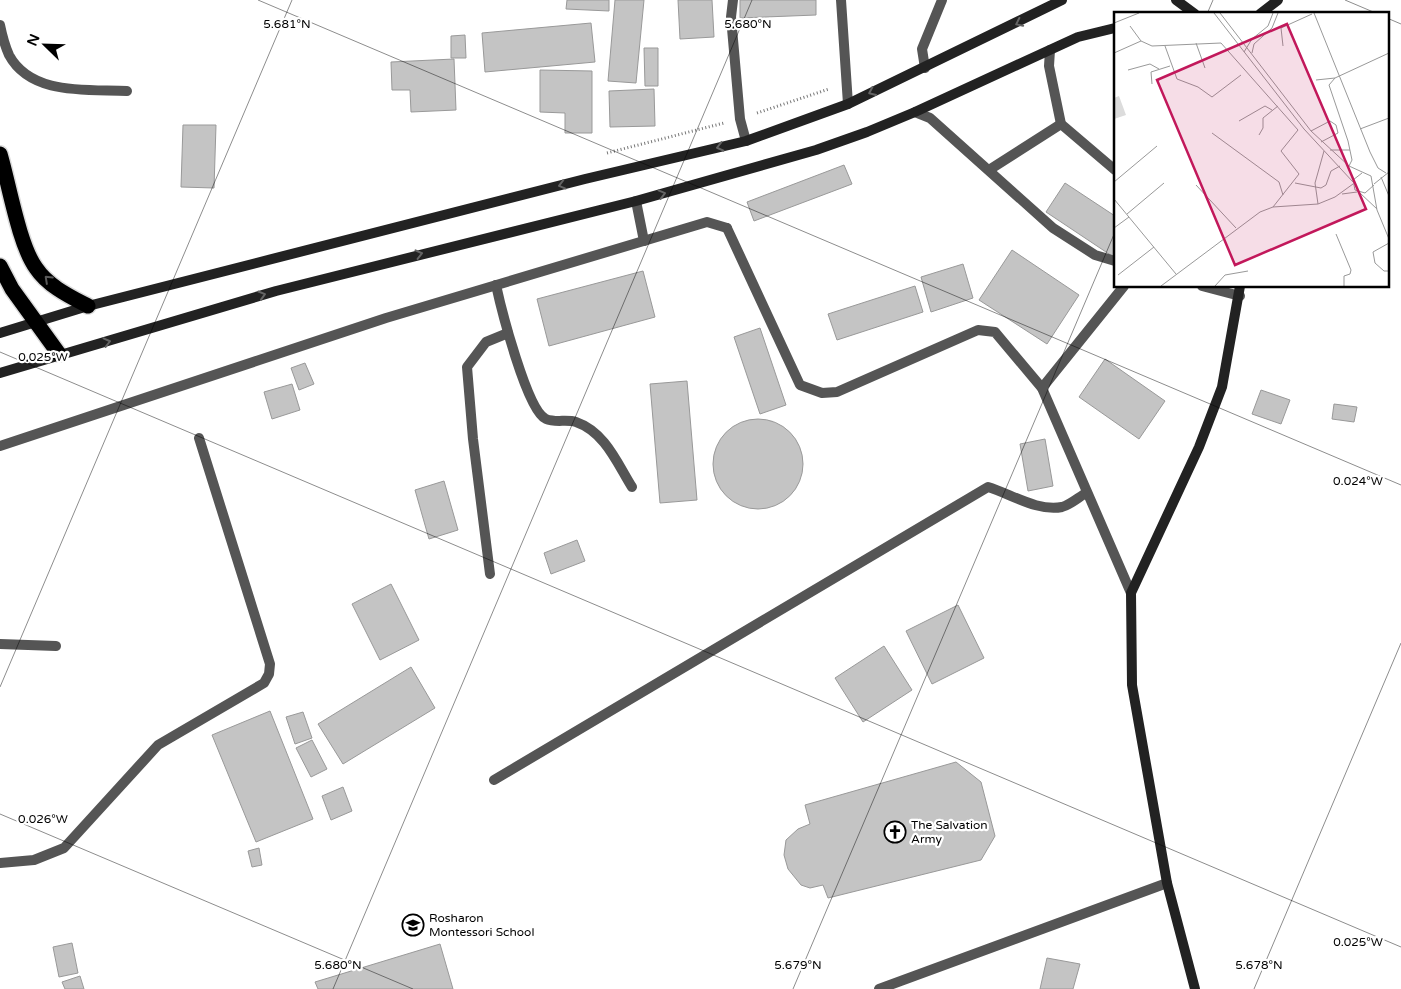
<svg xmlns="http://www.w3.org/2000/svg" width="1401" height="989" font-family="'Varela Round',sans-serif">
<rect width="100%" height="100%" fill="#fff"/>
<g fill="#c4c4c4" stroke="#999">
<path d="M567 0H609V11L566 9Z"/>
<path d="M615 0H644L636 83 608 81Z"/>
<path d="M678 0H712L714 37 680 39Z"/>
<path d="M740 0H816V15L740 18Z"/>
<path d="M591 23 595 62 485 72 482 33Z"/>
<path d="M465 35 466 58H451V36Z"/>
<path d="M644 48H658V86H645Z"/>
<path d="M454 59 456 110 411 112 410 90H392L391 62Z"/>
<path d="M540 70 592 71V133H565V113L540 112Z"/>
<path d="M654 89 655 126 610 127 609 91Z"/>
<path d="M183 125H216L214 188 181 187Z"/>
<path d="M844 165 852 184 754 221 747 202Z"/>
<path d="M1065 183 1115 216V258L1046 212Z"/>
<path d="M1012 250 1079 295 1047 344 979 300Z"/>
<path d="M963 264 973 298 931 312 921 277Z"/>
<path d="M643 271 655 317 549 346 537 299Z"/>
<path d="M915 286 923 312 837 340 828 314Z"/>
<path d="M760 328 786 405 760 414 734 337Z"/>
<path d="M1105 359 1165 401 1139 439 1079 397Z"/>
<path d="M305 363 314 384 299 390 291 368Z"/>
<path d="M687 381 697 500 660 503 650 384Z"/>
<path d="M292 384 300 410 272 419 264 392Z"/>
<path d="M1261 390 1290 400 1281 424 1252 414Z"/>
<path d="M1334 404 1357 407 1354 422 1332 419Z"/>
<circle cx="758" cy="464" r="45"/>
<path d="M1045 439 1053 486 1028 491 1020 444Z"/>
<path d="M444 481 458 530 429 539 415 490Z"/>
<path d="M577 540 585 561 551 574 544 553Z"/>
<path d="M391 584 419 640 380 660 352 604Z"/>
<path d="M958 605 984 658 932 684 906 631Z"/>
<path d="M884 646 912 690 863 722 835 678Z"/>
<path d="M411 667 435 708 343 764 318 724Z"/>
<path d="M270 711 313 819 256 842 212 735Z"/>
<path d="M303 712 312 738 295 744 286 717Z"/>
<path d="M312 740 327 769 311 777 296 748Z"/>
<path d="M956 762 981 782 995 836 981 860 828 898 823 885 810 888 801 885 788 869 784 855 786 840 798 829 810 824 805 805Z"/>
<path d="M343 787 352 811 331 820 322 796Z"/>
<path d="M259 848 262 865 252 867 248 851Z"/>
<path d="M72 943 78 973 59 977 53 947Z"/>
<path d="M440 944 453 989H318L315 982Z"/>
<path d="M1047 958 1080 964 1073 989H1040Z"/>
<path d="M80 976 84 989H65L62 982Z"/>
</g>
<g fill="none" stroke-linecap="round" stroke-linejoin="round">
<g stroke="#dbdbdb" stroke-width="18">
<g id="highway">
<path d="M0 154C9 184 19 245 36 268 48 286 69 296 88 306"/>
<path d="M0 266 12 289 59 354"/>
</g>
</g>
<g stroke="#777" stroke-width="3" stroke-dasharray="1 2.5" stroke-linecap="butt">
<path d="M757 113 829 89"/>
<path d="M607 153 724 123"/>
</g>
<g stroke="#555" stroke-width="10">
<path d="M733 0 731 17 740 119 746 141"/>
<path d="M841 0 848 104"/>
<path d="M0 25C2 35 5 46 9 55 31 96 88 89 127 91"/>
<path d="M1050 50 1049 66 1061 124 1115 170"/>
<path d="M925 68 922 49 942 0"/>
<path d="M915 112 930 118 1053 228 1095 255 1115 261"/>
<path d="M989 170 1061 124"/>
<path d="M727 228 800 385 822 393 837 392 978 330 995 332 1042 388 1131 593"/>
<path d="M496 285C501 308 527 411 546 419 555 423 567 419 576 422 605 432 617 463 632 487"/>
<path d="M1202 286 1240 296"/>
<path d="M1042 388 1124 286"/>
<path d="M490 574 473 439 467 367 486 342 508 333"/>
<path d="M0 644 56 646"/>
<path d="M494 780 988 487C1011 494 1038 512 1062 507 1070 505 1079 497 1086 493"/>
<path d="M879 989 1167 883"/>
</g>
<g stroke="#555" stroke-width="10">
<path d="M636 201 644 241"/>
<path d="M0 446 386 318 707 222 727 228"/>
<path d="M0 863 34 860 64 848 158 745 264 683 269 674 270 664 199 438"/>
</g>
<g stroke="#222" stroke-width="10">
<path d="M1176 0 1195 14"/>
<path d="M1260 14 1278 0"/>
<path d="M0 333 88 306 585 179 746 141 848 104 1062 0"/>
<path d="M0 373 276 291 636 201 816 150 867 132 915 112 1078 37 1115 28"/>
<path d="M1195 989 1167 883 1132 685 1131 593 1199 447 1222 387 1240 286"/>
</g>
<use href="#highway" stroke="#000" stroke-width="15"/>
</g>
<defs><path id="oneway-chevron" d="M-2-3.5L2.5 0L-2 3.5" fill="none" stroke-width="1.6" stroke-linecap="round" stroke-linejoin="round" transform="scale(1.25)"/></defs>
<g stroke="#646464">
<use href="#oneway-chevron" transform="translate(1019 23) rotate(154)"/>
<use href="#oneway-chevron" transform="translate(872 92) rotate(155)"/>
<use href="#oneway-chevron" transform="translate(720 147) rotate(166)"/>
<use href="#oneway-chevron" transform="translate(562 185) rotate(165)"/>
<use href="#oneway-chevron" transform="translate(662 194) rotate(-15)"/>
<use href="#oneway-chevron" transform="translate(419 254) rotate(-14)"/>
<use href="#oneway-chevron" transform="translate(262 295) rotate(-17)"/>
<use href="#oneway-chevron" transform="translate(107 342) rotate(-14)"/>
</g>
<use stroke="#595959" href="#oneway-chevron" transform="translate(48 279) rotate(-137)"/>
<path fill="none" stroke="#000" stroke-width="1" stroke-opacity="0.45" d="M258 0 1401 485M1345 0 1378 14M1207 14 1213 0M1387 18 1401 24M0 352 1401 947M0 687 292 0M0 814 413 989M333 989 752 0M793 989 1115 232M1254 989 1401 643"/>
<defs>
<g id="church-ring" transform="scale(1.125)"><circle r="9.5" fill="#fff" stroke="#000" stroke-width="1.5"/><path d="M-1.2-6h2.4v3.5h3.3v2.4h-3.3V6h-2.4V-.1h-3.3v-2.4h3.3Z" fill="#000"/></g>
<g id="school-ring" transform="scale(1.125)"><circle r="9.5" fill="#fff" stroke="#000" stroke-width="1.5"/><path d="M0-5L7-2L0 1L-7-2ZM-4 1L0 2.5L4 1V4Q0 6-4 4Z" fill="#000"/></g>
</defs>
<g fill-rule="evenodd">
<use href="#church-ring" x="895" y="832"/>
<use href="#school-ring" x="413" y="925"/>
</g>
<g text-anchor="middle" dominant-baseline="central" stroke-width="4.5" stroke-linejoin="round" paint-order="stroke">
<g font-size="12" fill="#000" stroke="#fff" text-anchor="start">
<text x="911" y="825">The Salvation<tspan x="911" dy="14">Army</tspan></text>
<text x="429" y="918">Rosharon<tspan x="429" dy="14">Montessori School</tspan></text>
</g>
</g>
<g transform="translate(1114 12)">
<rect width="275" height="275" fill="#fff"/>
<path d="M5 84 12 103 0 107V86Z" fill="#dcdcdc"/>
<path fill="none" stroke="#999" stroke-width="1" d="M100 1 190 117 239 170M106 1 197 119 235 154 257 164 263 198 275 227M200 1 256 140 264 156 272 161M0 11 25 1M16 14 27 29 38 34 107 31 184 118 167 139 185 162 159 195M82 31 91 56M51 34 63 67 84 75 98 85 127 63M169 34 167 16 198 2M130 40 138 27 154 14 159 1M0 41 27 29M138 41 140 32 158 16 164 1M14 58 36 52 45 57M202 68 221 66M38 72 37 60 56 54M125 109 151 94 158 98M246 117 275 106M197 119 216 109 222 113 224 121 207 130M98 121 165 170 169 183M145 123 149 116V106L164 94M216 138H236M235 154 238 148 234 129 215 73 221 66 275 41M248 161 239 168 241 178 251 181 260 173M267 165 275 184M0 170 43 134M181 171 207 176 212 173 217 159 226 154M260 172 275 160M82 173 122 216M246 181 263 197M228 182 243 180M0 187 62 262M204 192 201 171 210 139M13 202 50 171M0 216 15 205M222 222 237 258 236 262 230 264V274M275 231 259 240 261 251 270 259H275M4 263 40 235M47 274 146 200 159 195 204 192 221 185 239 172M101 274 111 263 134 259"/>
<path fill="#c2185b" fill-opacity="0.15" stroke="#c2185b" stroke-width="2.5" d="M173 12 252 197 121 253 43 68Z"/>
<rect width="275" height="275" fill="none" stroke="#000" stroke-width="2.5"/>
</g>
<g font-size="12" text-anchor="middle" fill="#000" stroke="#fff" stroke-width="4.5" stroke-linejoin="round" paint-order="stroke">
<text x="287" y="28">5.681°N</text>
<text x="748" y="28">5.680°N</text>
<text x="43" y="361">0.025°W</text>
<text x="1358" y="485">0.024°W</text>
<text x="43" y="823">0.026°W</text>
<text x="1358" y="946">0.025°W</text>
<text x="338" y="969">5.680°N</text>
<text x="798" y="969">5.679°N</text>
<text x="1259" y="969">5.678°N</text>
</g>
<g transform="translate(45 45) rotate(293)" stroke="#ffffff" stroke-width="4" paint-order="stroke">
<path d="M0-4L9 19L0 12L-9 19Z" fill="#000000"/>
<text y="-8" font-size="14" font-weight="bold" text-anchor="middle" fill="#000000">N</text>
</g>
</svg>
